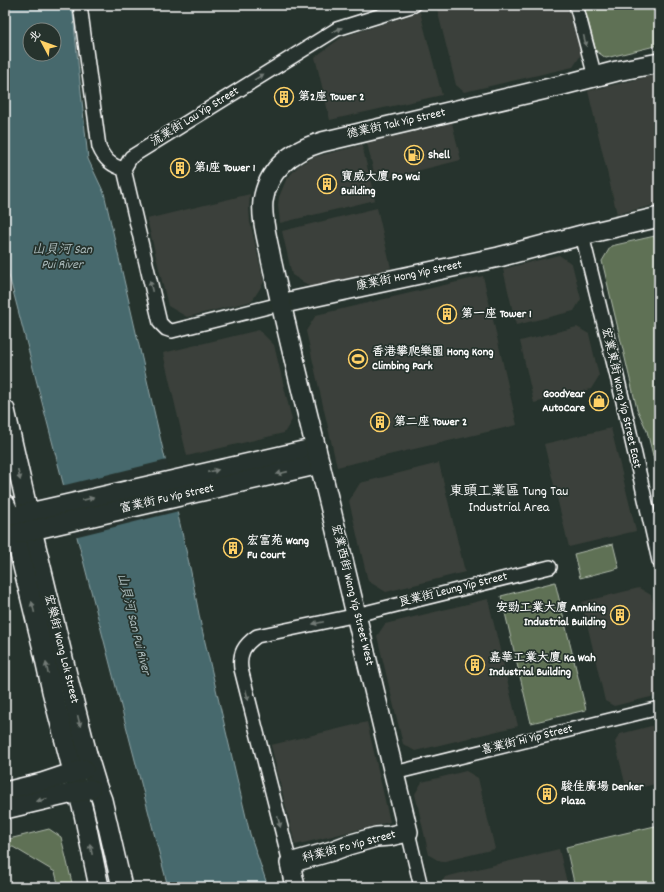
<svg xmlns="http://www.w3.org/2000/svg" width="664" height="892" font-family="Dekko,'LXGW WenKai TC',sans-serif">
<rect width="100%" height="100%" fill="#26332d"/>
<filter id="ink" filterUnits="userSpaceOnUse"><feTurbulence type="fractalNoise" baseFrequency=".025" numOctaves="2"/><feDisplacementMap in="SourceGraphic" scale="8" xChannelSelector="R" yChannelSelector="G"/><feConvolveMatrix kernelMatrix="1 2 1 2 8 2 1 2 1" color-interpolation-filters="sRGB"/></filter>
<g filter="url(#ink)">
<g fill="#3b403a">
<path d="M451 5H567L581 55 573 67 464 92 456 85 437 9Z"/>
<path d="M420 12 442 95 330 120 315 57 342 37Z"/>
<path d="M659 74V204L617 214 588 91Z"/>
<path d="M452 123 461 160 376 181 367 143Z"/>
<path d="M362 145 375 200 280 223 278 205 279 197 286 180 298 166 314 157Z"/>
<path d="M250 194 249 208 250 222 264 282 252 301 187 317 168 306 147 219Z"/>
<path d="M377 208 391 268 311 287 292 275 282 231Z"/>
<path d="M559 255 572 264 581 299 574 311 516 325 503 269Z"/>
<path d="M483 276 517 425 337 467 306 331 316 315Z"/>
<path d="M577 327 589 334 599 376 591 389 534 403 520 341Z"/>
<path d="M259 330 274 345 292 420 284 433 187 456 163 353Z"/>
<path d="M611 428 636 531 569 547 544 444Z"/>
<path d="M439 463 465 572 386 592 368 581 349 501 360 483Z"/>
<path d="M639 588 651 595 659 628V695L614 706 605 701 582 602Z"/>
<path d="M488 599 518 726 415 751 403 744 377 636 385 624Z"/>
<path d="M367 722 390 822 295 845 271 745Z"/>
<path d="M659 724V783L627 791 615 742 620 734Z"/>
<path d="M466 771 478 778 495 849 441 862 429 855 415 794 422 782Z"/>
<path d="M559 849 568 887H439L445 877Z"/>
</g>
<g fill="#5e7154" stroke="#aeb8aa">
<path d="M584 5H659V45L606 58 596 51Z"/>
<path d="M659 235V480L647 431 637 409 602 261 611 246Z"/>
<path d="M613 544 619 568 580 578 574 554Z"/>
<path d="M555 582 586 710 531 723 501 596Z"/>
<path d="M659 825V887H575L566 847Z"/>
<path d="M49 829 61 837 73 887H59L55 872 13 847 5 848V840Z"/>
</g>
<path fill="#46696d" stroke="#90a5a7" fill-rule="evenodd" d="M5 5H72L88 159 104 193 191 572 201 625 250 834 268 887H168L5 260ZM30 30H54V54H30Z"/>
<path fill="#26332d" d="M167 460 179 511 74 537 61 486Z"/>
<g fill="none" stroke-linecap="round" stroke-linejoin="round">
<g stroke="#fff" stroke-width="16">
<g id="street">
<path d="M80 5 99 147C104 159 111 166 124 169"/>
<path d="M576 5 595 77"/>
<path d="M582 235 622 397 659 561"/>
<path d="M280 304 172 331 166 329 160 323 124 169 131 157 337 29 414 5"/>
<path d="M394 773 659 708"/>
<path d="M408 832 421 887"/>
<path d="M290 863 241 669C239 653 244 645 257 636L348 617 550 567"/>
</g>
</g>
<g stroke="#fff" stroke-width="22">
<g id="secondary">
<path d="M280 304 499 257 582 235 659 217"/>
<path d="M5 410 32 530 69 683 87 754 97 787 102 800 122 887"/>
<path d="M5 504 11 517 42 645 52 691 84 814 99 887"/>
<path d="M16 516 316 448"/>
<path d="M19 533 320 464"/>
<path d="M5 792 42 783 84 769"/>
<path d="M5 809 90 789"/>
<path d="M295 887 290 863 332 851 348 845 376 837 390 836 408 832C374 686 339 541 303 396 292 351 281 305 271 259 268 241 261 220 263 201 268 168 292 151 322 142L563 85 617 71 659 63"/>
</g>
</g>
<use href="#street" stroke="#26332d" stroke-width="13"/>
<use href="#secondary" stroke="#26332d" stroke-width="19"/>
</g>
<defs><path id="oneway-solid" d="M-6-.8H1V-3.2L6.5 0L1 3.2V.8H-6Z"/></defs>
<g fill="#727a76">
<use href="#oneway-solid" transform="translate(337 30) rotate(-24)"/>
<use href="#oneway-solid" transform="translate(585 41) rotate(76)"/>
<use href="#oneway-solid" transform="translate(259 77) rotate(-32)"/>
<use href="#oneway-solid" transform="translate(151 286) rotate(-103)"/>
<use href="#oneway-solid" transform="translate(213 471) rotate(-13)"/>
<use href="#oneway-solid" transform="translate(282 473) rotate(167)"/>
<use href="#oneway-solid" transform="translate(19 475) rotate(77)"/>
<use href="#oneway-solid" transform="translate(88 499) rotate(-13)"/>
<use href="#oneway-solid" transform="translate(33 607) rotate(-104)"/>
<use href="#oneway-solid" transform="translate(318 623) rotate(168)"/>
<use href="#oneway-solid" transform="translate(47 668) rotate(-101)"/>
<use href="#oneway-solid" transform="translate(247 695) rotate(76)"/>
<use href="#oneway-solid" transform="translate(79 721) rotate(76)"/>
<use href="#oneway-solid" transform="translate(42 800) rotate(166)"/>
<use href="#oneway-solid" transform="translate(279 822) rotate(76)"/>
<use href="#oneway-solid" transform="translate(91 849) rotate(-102)"/>
</g>
</g>
<defs>
<g id="building-ring" transform="scale(1)"><circle r="9.5" fill="#26332d" stroke="#ffd166" stroke-width="1.5"/><path d="M-4-6H4V6H1V3H-1V6H-4ZM-2.5-4.3h1.7v1.8h-1.7ZM.8-4.3h1.7v1.8H.8ZM-2.5-1h1.7V.8h-1.7ZM.8-1h1.7V.8H.8Z" fill="#ffd166"/></g>
<g id="fuel-ring" transform="scale(1)"><circle r="9.5" fill="#26332d" stroke="#ffd166" stroke-width="1.5"/><path d="M-5.5-6h7V0h2V4h1.3V-2.5L3-4.5l.8-.8L6-3V5H2.5V1h-1V6h-7ZM-4.2-4.7v3.2H.2V-4.7Z" fill="#ffd166"/></g>
<g id="stadium-ring" transform="scale(1)"><circle r="9.5" fill="#26332d" stroke="#ffd166" stroke-width="1.5"/><path d="M0-5a6.5 5 0 1 0 0 10a6.5 5 0 1 0 0-10ZM-3.5-1.8h7v3.6h-7Z" fill="#ffd166"/></g>
<g id="shop-ring" transform="scale(1)"><circle r="9.5" fill="#26332d" stroke="#ffd166" stroke-width="1.5"/><path d="M-5-2.5h2.3a2.7 3.5 0 0 1 5.4 0H5L5.5 6h-11ZM-1.5-2.5h3a1.5 2.3 0 0 0-3 0Z" fill="#ffd166"/></g>
</defs>
<g fill-rule="evenodd">
<use href="#building-ring" x="284" y="97"/>
<use href="#fuel-ring" x="414" y="155"/>
<use href="#building-ring" x="180" y="168"/>
<use href="#building-ring" x="327" y="184"/>
<use href="#building-ring" x="447" y="314"/>
<use href="#stadium-ring" x="358" y="359"/>
<use href="#shop-ring" x="599" y="401"/>
<use href="#building-ring" x="380" y="422"/>
<use href="#building-ring" x="233" y="548"/>
<use href="#building-ring" x="620" y="615"/>
<use href="#building-ring" x="475" y="665"/>
<use href="#building-ring" x="547" y="794"/>
</g>
<g text-anchor="middle" dominant-baseline="central" stroke-width="3.5" stroke-linejoin="round" paint-order="stroke">
<g font-size="12" font-weight="bold" fill="#fff" stroke="#26332d" text-anchor="start">
<text x="298" y="97">第2座 Tower 2</text>
<text x="428" y="155">Shell</text>
<text x="194" y="168">第1座 Tower 1</text>
<text x="341" y="177">寶威大廈 Po Wai<tspan x="341" dy="14">Building</tspan></text>
<text x="461" y="314">第一座 Tower 1</text>
<text x="372" y="352">香港攀爬樂園 Hong Kong<tspan x="372" dy="14">Climbing Park</tspan></text>
<text x="585" y="394" text-anchor="end">GoodYear<tspan x="585" dy="14">AutoCare</tspan></text>
<text x="394" y="422">第二座 Tower 2</text>
<text x="247" y="541">宏富苑 Wang<tspan x="247" dy="14">Fu Court</tspan></text>
<text x="606" y="608" text-anchor="end">安勁工業大廈 Annking<tspan x="606" dy="14">Industrial Building</tspan></text>
<text x="489" y="658">嘉華工業大廈 Ka Wah<tspan x="489" dy="14">Industrial Building</tspan></text>
<text x="561" y="787">駿佳廣場 Denker<tspan x="561" dy="14">Plaza</tspan></text>
</g>
<g font-size="12" fill="#fff" stroke="#26332d">
<text transform="translate(195 117) rotate(-32)">流業街 Lau Yip Street</text>
<text transform="translate(396 124) rotate(-13)">德業街 Tak Yip Street</text>
<text transform="translate(409 276) rotate(-12)">康業街 Hong Yip Street</text>
<text transform="translate(621 398) rotate(77)">宏業東街 Wang Yip Street East</text>
<text transform="translate(167 499) rotate(-13)">富業街 Fu Yip Street</text>
<text transform="translate(453 590) rotate(-14)">良業街 Leung Yip Street</text>
<text transform="translate(352 595) rotate(76)">宏業西街 Wang Yip Street West</text>
<text transform="translate(61 649) rotate(76)">宏樂街 Wang Lok Street</text>
<text transform="translate(527 740) rotate(-14)">喜業街 Hi Yip Street</text>
<text transform="translate(349 847) rotate(-15)">科業街 Fo Yip Street</text>
</g>
<g font-size="13" font-style="italic" fill="#acbcbd" stroke="#26332d">
<text x="62" y="250">山貝河 San<tspan x="62" dy="15">Pui River</tspan></text>
<text transform="translate(133 624) rotate(76)">山貝河 San Pui River</text>
</g>
<g font-size="14" fill="#fff" stroke="#26332d">
<text x="509" y="492">東頭工業區 Tung Tau<tspan x="509" dy="16">Industrial Area</tspan></text>
</g>
</g>
<rect width="664" height="892" fill="none" stroke="#26332d" stroke-width="20"/>
<rect x="10" y="10" width="644" height="872" fill="none" stroke="#fff" stroke-width="1.5" filter="url(#ink)"/>
<g transform="translate(42 42) rotate(311)"><circle r="19" fill="#26332d" stroke="#7d8581"/>
<path d="M0-3L7 15L0 10L-7 15Z" fill="#ffd166"/>
<text y="-6" font-size="11" font-weight="bold" text-anchor="middle" fill="#ffffff">北</text>
</g>
</svg>
